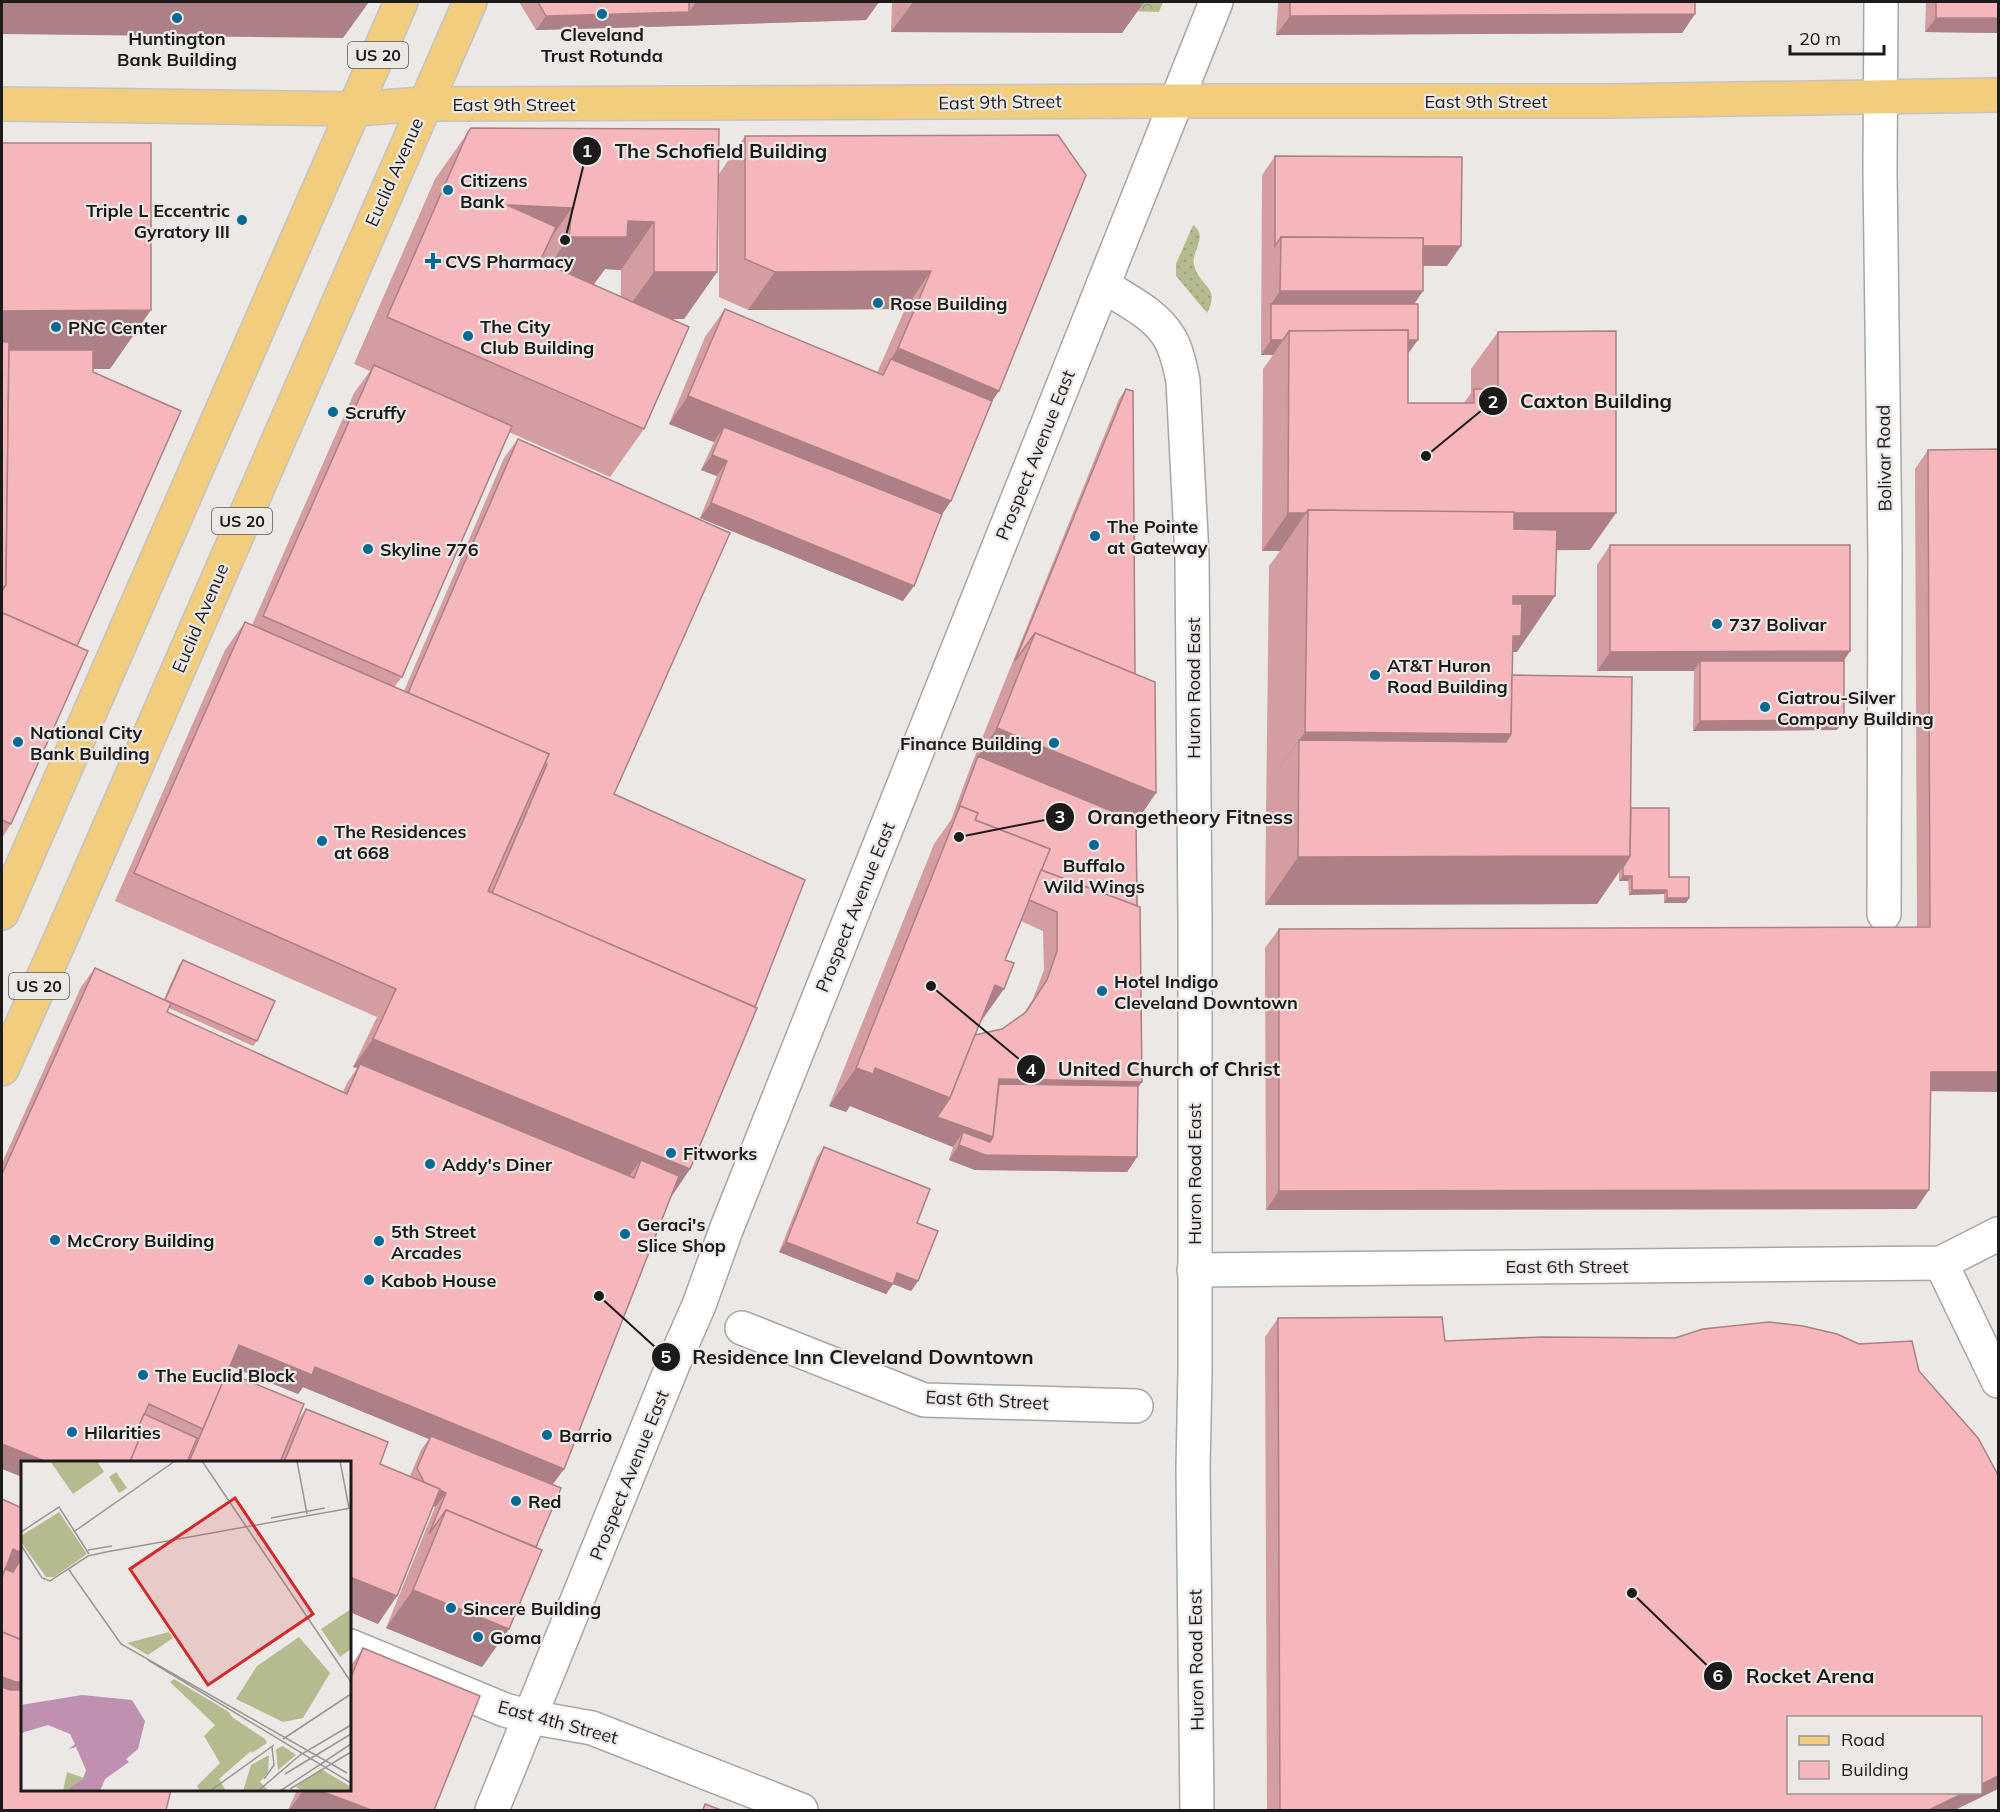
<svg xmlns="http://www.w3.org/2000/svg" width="2000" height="1812" font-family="Mulish,sans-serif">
<defs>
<pattern id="grass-dots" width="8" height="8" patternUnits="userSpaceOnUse" patternTransform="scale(1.5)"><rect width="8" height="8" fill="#b5bb8f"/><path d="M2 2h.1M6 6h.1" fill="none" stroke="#9ba07b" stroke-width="1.8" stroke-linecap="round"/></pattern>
<pattern id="park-crowns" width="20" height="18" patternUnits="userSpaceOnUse" patternTransform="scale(1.5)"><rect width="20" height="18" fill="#b5bb8f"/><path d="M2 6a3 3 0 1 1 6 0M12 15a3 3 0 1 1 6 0" fill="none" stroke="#9ba07b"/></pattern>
</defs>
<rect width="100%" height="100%" fill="#ece8e6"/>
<path fill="url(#grass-dots)" d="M1193 225C1209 236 1191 251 1194 265 1200 288 1221 286 1207 313L1176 276V264Z"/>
<path fill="url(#park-crowns)" d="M1125 2H1163L1159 12 1125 11Z"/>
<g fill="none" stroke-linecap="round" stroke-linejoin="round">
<g stroke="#a9a5a3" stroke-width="36">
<g id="minor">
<path d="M1881 2 1880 171 1885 554 1884 914"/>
<path d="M1103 285C1125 300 1155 313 1169 337 1177 350 1180 366 1183 381L1192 556 1195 922V1372L1193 1468 1197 1810"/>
<path d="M1941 1263 1998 1381"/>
<path d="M1194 1270 1941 1263 1998 1234"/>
<path d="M742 1328 924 1400 1136 1406"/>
<path d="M350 1646 505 1710 530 1717 592 1728 801 1810"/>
<path d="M492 1810 674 1362 699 1305 726 1230 1216 2"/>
</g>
</g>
<g stroke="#c4c3c3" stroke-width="36">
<g id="major">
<path d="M2 104 354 109 423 104 1176 101H1610L1998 95"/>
<path d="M2 913 401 2"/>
<path d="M2 1069 61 938 470 2"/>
</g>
</g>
<use href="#minor" stroke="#fff" stroke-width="33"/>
<use href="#major" stroke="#f2cd7d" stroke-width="33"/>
</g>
<g fill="#d39da2" fill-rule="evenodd">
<path d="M519 2H879L866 20 679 26 536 30Z"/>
<path d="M892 2H1144L1122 33 891 32Z"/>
<path d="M1279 2H1695V14L1682 33 1276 35 1278 3Z"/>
<path d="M1926 2H1998V33L1925 32Z"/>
<path d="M471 128 719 129 717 272 684 319H672L644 429 610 477 509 432 402 677 394 687 404 691 504 458 518 439 614 794 690 1169 671 1197 564 1469 552 1485 536 1547 509 1629 482 1667 386 1628 435 1507 433 1506 378 1624 350 1612V1462H22L2 1469V1163L81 987 95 968 164 999 179 965 183 960 257 1041 253 1046 169 1008 167 1012 343 1092 347 1083 357 1068 353 1067 377 1017 115 901 225 650 245 622 252 625 354 393 370 371 354 364 435 179ZM605 269 621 270V297L593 284H594ZM230 1366 298 1394 303 1387 429 1439 421 1450 410 1476 380 1464 306 1409 296 1423 227 1372Z"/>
<path d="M1058 135 999 391 992 401 951 501 942 514 903 601 700 518 717 476 701 470 714 442 669 424 705 337 725 309 877 373 905 309 748 310 719 297V174L745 136Z"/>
<path d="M2 143 110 369H93L77 646 11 824 2 838Z"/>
<path d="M1275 156 1447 266 1423 265 1414 304 1408 355V403H1464L1471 393V369L1498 332 1590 550H1556L1517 652H1513L1512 675 1631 808 1669 877 1689 898 1686 903H1664V894L1629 895 1628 881H1619V872L1597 904 1265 905 1269 566 1280 551H1262L1263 369 1273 355H1261L1262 175Z"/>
<path d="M1126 389 1136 821 1142 1082 1138 1086 1137 1157 1127 1172 975 1170 949 1160 953 1147 850 1106 846 1112 829 1106 934 844 951 820 971 766 1009 671 1119 399ZM1021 921 1043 931 1044 970 1033 999 1024 1013 1002 1029 975 1035Z"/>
<path d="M1928 450 1931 1091 1916 1209 1266 1210 1265 948 1279 929 1917 927 1915 469Z"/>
<path d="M1610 545 1850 651 1844 661 1837 730 1693 731 1694 671H1597V565Z"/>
<path d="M824 1147 917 1223 918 1281 911 1291 893 1284 886 1294 779 1252 817 1157Z"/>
<path d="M1278 1318 1445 1341 1955 1810H1267L1265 1337Z"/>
<path d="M363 1648 434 1810H288L297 1790H350V1667Z"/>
</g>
<g fill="#ac8084">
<path d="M2 2H369L343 38 2 34Z"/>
<path d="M696 2H879L866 20 679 26 536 30 546 16 689 12Z"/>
<path d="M913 2H1144L1122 33 891 32Z"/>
<path d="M1695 14 1682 33 1276 35 1290 16Z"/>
<path d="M1936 18H1998V33L1925 32Z"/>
<path d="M507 205 572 208 539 255Z"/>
<path d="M628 221 654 222 621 270 605 269 594 284 536 285 569 237Z"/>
<path d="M1280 246H1461L1447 266 1280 265Z"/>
<path d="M931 271 905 309 748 310 775 272Z"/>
<path d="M654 272H717L684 319H620Z"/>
<path d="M1280 291H1423L1404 319 1271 304 1261 319Z"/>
<path d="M151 310 110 369H3L2 352V311Z"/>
<path d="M1271 340H1283L1273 355H1261Z"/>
<path d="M1289 340H1418L1407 355Z"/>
<path d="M898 348 999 391 973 429 883 375 891 359Z"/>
<path d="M688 396 951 501 932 529 724 427 714 442 669 424Z"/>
<path d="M712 455 727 461 717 476 701 470Z"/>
<path d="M711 503 914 586 903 601 700 518Z"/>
<path d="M1288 513H1306L1280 551H1262Z"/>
<path d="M1308 513H1616L1590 550 1307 551Z"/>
<path d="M1513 596H1555L1517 652H1510Z"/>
<path d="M1850 651 1837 670 1700 661 1694 671H1597L1610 652Z"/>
<path d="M1844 720 1837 730 1693 731 1700 721Z"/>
<path d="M997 728 1156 793 1130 831 978 756Z"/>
<path d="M1305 732 1511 734 1472 789 1299 740 1266 787Z"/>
<path d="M1630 856 1597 904 1265 905 1298 857Z"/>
<path d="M1623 876H1632L1628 881H1619Z"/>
<path d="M1632 890H1667L1664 894 1629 895Z"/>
<path d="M1667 898H1689L1686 903H1664Z"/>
<path d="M995 985 1004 989 977 1027Z"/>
<path d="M373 1039 690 1169 671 1197 634 1178 641 1160 627 1179 360 1064 357 1068 353 1067Z"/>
<path d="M856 1068H875L1137 1157 1127 1172 975 1170 949 1160 959 1145 963 1132 953 1147 850 1106 846 1112 829 1106Z"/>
<path d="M1931 1072H1998V1092L1917 1091Z"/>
<path d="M999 1079 1142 1082 1128 1101 994 1098Z"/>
<path d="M1929 1190 1916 1209 1266 1210 1279 1191Z"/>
<path d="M786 1242 897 1273 918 1281 911 1291 893 1284 886 1294 779 1252Z"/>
<path d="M239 1345 315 1367 564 1469 550 1488 431 1436 429 1439 303 1387 298 1394 225 1364Z"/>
<path d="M2 1444 47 1462H22V1477L2 1469Z"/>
<path d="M425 1484 446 1493 435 1507 415 1499Z"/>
<path d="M13 1549 22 1550V1568L6 1581 2 1566Z"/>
<path d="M350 1577 397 1596 378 1624 350 1612Z"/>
<path d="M413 1590 509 1629 482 1667 386 1628Z"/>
<path d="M2 1677 22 1682V1709L2 1710Z"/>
<path d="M1998 1776V1789L1955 1810H1929L1966 1792H1980V1785Z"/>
<path d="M304 1790H318L371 1810H289Z"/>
</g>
<g fill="#f5b7bc" stroke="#ac8084" stroke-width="1.5">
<path d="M538 2H689V12L546 16Z"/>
<path d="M1290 2H1695V14L1290 16Z"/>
<rect x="1936" y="2" width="62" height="16"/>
<path d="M471 128 719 129 717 272H654V222L628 221 627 237H569L572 208 507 205 556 227 540 261 689 327 644 429 387 317 468 132Z"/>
<path d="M1058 135 1086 175 999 391 898 348 931 271 775 272 745 259V136Z"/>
<path d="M2 143H151V310L2 311Z"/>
<path d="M1275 156 1462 157 1461 246H1423V238L1281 237 1275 246Z"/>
<path d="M1281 237 1423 238V291H1280Z"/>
<path d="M1271 304H1418V340H1408V330L1289 331 1283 340H1271Z"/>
<path d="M725 309 883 375 891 359 992 401 951 501 688 396Z"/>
<path d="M1408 330V403H1474V389H1498V332L1616 331V513H1514L1308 510 1306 513H1288L1289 331Z"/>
<path d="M2 342H9L6 585 2 588Z"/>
<path d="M9 350H93V372L181 411 77 646 3 613 2 616V591L6 585Z"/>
<path d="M374 365 512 426 402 677 263 616Z"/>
<path d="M1126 389 1133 391 1135 674 1035 633 1015 661Z"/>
<path d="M724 427 942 514 914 586 711 503 727 461 712 455Z"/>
<path d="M518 439 730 533 614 794 805 880 755 1007 492 893 547 764 545 763 549 754 408 693Z"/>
<path d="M1998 449V1072H1931L1929 1190 1279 1191V929L1930 927 1928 450Z"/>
<path d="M1308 510 1514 512V529L1557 530 1555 596H1513V604H1522L1521 636H1513L1511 734 1305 732Z"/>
<path d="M1610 545H1850V651L1610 652Z"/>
<path d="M3 613 88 651 11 824 2 820V617Z"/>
<path d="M245 622 549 754 488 891 757 1008 690 1169 373 1039 396 989 134 873Z"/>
<path d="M1035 633 1155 682 1156 793 997 728Z"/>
<path d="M1700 661H1844V720L1700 721Z"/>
<path d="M1512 675 1632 677 1630 856 1298 857 1299 740 1506 742 1511 734Z"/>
<path d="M978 756 1136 821 1137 906 1041 870 1050 849 975 820 978 813 960 806 958 810Z"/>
<path d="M960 806 978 813 975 820 1050 849 1005 960 1014 963 1004 989 995 985 950 1098 875 1068 873 1074 856 1068Z"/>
<path d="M1631 808H1669V877H1689V898H1667V890H1632V876H1623V867L1630 856Z"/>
<path d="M1041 870 1140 907 1142 1082 999 1079 993 1137 937 1117 950 1098 975 1035 1002 1029 1026 1012 1047 980 1057 951V912L1029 900Z"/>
<path d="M183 960 275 1001 257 1041 165 1000Z"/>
<path d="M95 968 171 1003 167 1012 347 1094 360 1064 634 1178 641 1160 679 1176 564 1469 315 1367 312 1375 239 1345 203 1429 149 1404 138 1428 143 1430 130 1462H47L2 1444V1174Z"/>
<path d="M999 1084 1138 1086 1137 1157 985 1155 959 1145 963 1132 990 1142 993 1137Z"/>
<path d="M824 1147 930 1189 917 1223 938 1231 918 1281 897 1273 893 1284 786 1242Z"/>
<path d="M1442 1317 1445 1341 1541 1337 1675 1338 1703 1329 1769 1322 1803 1326 1837 1334 1859 1344 1912 1341 1919 1371 1978 1438 1998 1475V1776L1980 1785V1718H1788V1792H1966L1929 1810H1280L1278 1318Z"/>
<path d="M227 1372 304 1404 280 1462H189Z"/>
<path d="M306 1409 388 1442 380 1464 440 1489 397 1596 350 1577V1462H284Z"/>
<path d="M144 1414 197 1438 187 1462H130L143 1430 138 1428Z"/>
<path d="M431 1436 561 1488 536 1547 446 1510 429 1534 446 1493 440 1490V1489L424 1482 417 1468Z"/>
<path d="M2 1499 22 1508V1553L13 1549 2 1578Z"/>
<path d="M446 1510 542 1550 509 1629 413 1590Z"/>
<path d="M22 1557V1640L2 1632V1578L5 1569 13 1572Z"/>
<path d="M2 1632 22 1640V1682H16L2 1677Z"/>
<path d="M363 1648 480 1696 434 1810H371L318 1790H350V1680Z"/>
<path d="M2 1687 10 1690H22V1790H171L166 1810H2Z"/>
<path d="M705 1804 721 1810H703Z"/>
</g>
<g fill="#006996" stroke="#ece8e6" stroke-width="2">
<circle cx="602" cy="14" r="6"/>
<circle cx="177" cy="18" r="6"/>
<circle cx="448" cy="190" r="6"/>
<circle cx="242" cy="220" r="6"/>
<path d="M430 252h6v6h6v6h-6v6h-6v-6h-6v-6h6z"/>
<circle cx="878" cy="303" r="6"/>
<circle cx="56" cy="327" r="6"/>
<circle cx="468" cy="336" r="6"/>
<circle cx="333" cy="412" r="6"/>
<circle cx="1095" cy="536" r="6"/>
<circle cx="368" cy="549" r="6"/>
<circle cx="1717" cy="624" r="6"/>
<circle cx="1375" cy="675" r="6"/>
<circle cx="1765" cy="707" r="6"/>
<circle cx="18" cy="742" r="6"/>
<circle cx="1054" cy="743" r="6"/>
<circle cx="322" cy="841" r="6"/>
<circle cx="1094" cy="845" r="6"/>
<circle cx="1102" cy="991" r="6"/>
<circle cx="671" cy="1153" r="6"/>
<circle cx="430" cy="1164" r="6"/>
<circle cx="625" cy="1234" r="6"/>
<circle cx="55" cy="1240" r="6"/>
<circle cx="379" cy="1241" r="6"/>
<circle cx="369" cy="1280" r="6"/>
<circle cx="143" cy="1375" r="6"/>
<circle cx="72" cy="1432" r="6"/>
<circle cx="547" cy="1435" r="6"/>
<circle cx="516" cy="1501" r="6"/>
<circle cx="451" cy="1608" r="6"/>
<circle cx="478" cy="1637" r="6"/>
</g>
<g text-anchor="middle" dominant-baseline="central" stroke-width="4.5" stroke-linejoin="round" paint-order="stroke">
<g fill="#ece8e6" stroke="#5a5857" stroke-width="1.5">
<rect x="348" y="42" width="60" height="26" rx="4.5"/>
<rect x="212" y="508" width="60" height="26" rx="4.5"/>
<rect x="9" y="973" width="60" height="26" rx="4.5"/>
</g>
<g font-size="16" font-weight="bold" fill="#1c1a1a">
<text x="378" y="55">US 20</text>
<text x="242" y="521">US 20</text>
<text x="39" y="986">US 20</text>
</g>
<g font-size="18" font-weight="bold" fill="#1c1a1a" stroke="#ece8e6" text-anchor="start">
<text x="602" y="34" text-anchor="middle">Cleveland<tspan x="602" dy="21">Trust Rotunda</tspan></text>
<text x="177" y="38" text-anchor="middle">Huntington<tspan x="177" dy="21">Bank Building</tspan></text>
<text x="460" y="180">Citizens<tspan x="460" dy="21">Bank</tspan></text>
<text x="230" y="210" text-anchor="end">Triple L Eccentric<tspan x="230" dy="21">Gyratory III</tspan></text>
<text x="445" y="261">CVS Pharmacy</text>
<text x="890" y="303">Rose Building</text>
<text x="480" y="326">The City<tspan x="480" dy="21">Club Building</tspan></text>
<text x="68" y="327">PNC Center</text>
<text x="345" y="412">Scruffy</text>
<text x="1107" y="526">The Pointe<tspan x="1107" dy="21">at Gateway</tspan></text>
<text x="380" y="549">Skyline 776</text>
<text x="1729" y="624">737 Bolivar</text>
<text x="1387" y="665">AT&amp;T Huron<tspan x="1387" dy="21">Road Building</tspan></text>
<text x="1777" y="697">Ciatrou-Silver<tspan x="1777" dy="21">Company Building</tspan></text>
<text x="30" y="732">National City<tspan x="30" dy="21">Bank Building</tspan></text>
<text x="1042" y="743" text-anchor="end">Finance Building</text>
<text x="334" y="831">The Residences<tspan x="334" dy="21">at 668</tspan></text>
<text x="1094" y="865" text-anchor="middle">Buffalo<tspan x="1094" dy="21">Wild Wings</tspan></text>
<text x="1114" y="981">Hotel Indigo<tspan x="1114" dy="21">Cleveland Downtown</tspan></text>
<text x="683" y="1153">Fitworks</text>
<text x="442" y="1164">Addy's Diner</text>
<text x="637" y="1224">Geraci's<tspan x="637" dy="21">Slice Shop</tspan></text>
<text x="391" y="1231">5th Street<tspan x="391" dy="21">Arcades</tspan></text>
<text x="67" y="1240">McCrory Building</text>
<text x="381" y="1280">Kabob House</text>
<text x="155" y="1375">The Euclid Block</text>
<text x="84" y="1432">Hilarities</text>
<text x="559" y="1435">Barrio</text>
<text x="528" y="1501">Red</text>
<text x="463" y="1608">Sincere Building</text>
<text x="490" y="1637">Goma</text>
</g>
<g font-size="18" fill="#1c1a1a" stroke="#ece8e6">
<text x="1486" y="101">East 9th Street</text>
<text transform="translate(1000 102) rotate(-1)">East 9th Street</text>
<text x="514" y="104">East 9th Street</text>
<text transform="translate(394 172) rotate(-66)">Euclid Avenue</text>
<text transform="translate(1035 455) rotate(-68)">Prospect Avenue East</text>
<text transform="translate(1884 458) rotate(-91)">Bolivar Road</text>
<text transform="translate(200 618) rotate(-67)">Euclid Avenue</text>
<text transform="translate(1193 688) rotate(-90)">Huron Road East</text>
<text transform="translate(855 907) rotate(-68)">Prospect Avenue East</text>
<text transform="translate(1194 1174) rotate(-90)">Huron Road East</text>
<text x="1567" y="1266">East 6th Street</text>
<text transform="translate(987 1400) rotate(3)">East 6th Street</text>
<text transform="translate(629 1475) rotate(-68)">Prospect Avenue East</text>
<text transform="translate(1196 1660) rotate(-91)">Huron Road East</text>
<text transform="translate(558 1722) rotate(15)">East 4th Street</text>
</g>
</g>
<g transform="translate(21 1461)">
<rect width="330" height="330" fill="#ece8e6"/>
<path d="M153 218 208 251 230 290 198 318 205 330H179L176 325 199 302 183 275 194 264 149 221ZM300 308 330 326V330H282L275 326Z" fill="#b5bb8f"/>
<path d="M330 148V188L319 196 300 168Z" fill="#b5bb8f"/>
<path d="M29 0H76L83 11 52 33ZM95 11 106 27 98 32 88 16ZM38 51 66 93 33 116H25L0 81V75ZM148 171 152 177 127 194 106 182ZM208 254 244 278 246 282 231 292ZM262 285 275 294 257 309 255 288ZM248 294 247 311 239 321 248 330H222L230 304ZM46 311 63 317 53 327 42 330Z" fill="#b5bb8f"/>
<path d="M278 176 309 212 282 257 262 261 215 238 236 205Z" fill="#b5bb8f"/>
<path d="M61 234 111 239 124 260 117 288 105 298 108 301 84 318 79 330H45L62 318 65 309 55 286 48 288 54 283 49 273 27 264 0 272V244Z" fill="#c090b0"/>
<path fill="none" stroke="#999694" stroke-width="1.5" d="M181 0 330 221M276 0 286 53M319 0 328 47M250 57 304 47M54 70 154 0M0 71 38 46 68 93M0 84 21 117 29 120 67 95 85 91 330 47M67 89 91 85M48 109 100 183 326 312M127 199 330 322M262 278 330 233M264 313 330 273M243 318 253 304 251 286M269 328 330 291M189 330 253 284M237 330 279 294 330 264M259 330 330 283"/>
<path fill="#d62828" fill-opacity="0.15" stroke="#d62828" stroke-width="3" d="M214 37 292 153 187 224 109 108Z"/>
<rect width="330" height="330" fill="none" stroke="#1c1a1a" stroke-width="3"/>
</g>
<path fill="none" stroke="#1c1a1a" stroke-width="2" d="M565 240L587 151M1426 456L1493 401M959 837L1060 817M931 986L1031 1069M599 1296L666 1357M1632 1593L1718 1676"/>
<g fill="#1c1a1a" stroke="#ece8e6" stroke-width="2">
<circle cx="565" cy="240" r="6"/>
<circle cx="1426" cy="456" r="6"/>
<circle cx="959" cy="837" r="6"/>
<circle cx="931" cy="986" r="6"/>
<circle cx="599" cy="1296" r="6"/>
<circle cx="1632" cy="1593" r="6"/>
<circle cx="587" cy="151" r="15"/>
<circle cx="1493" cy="401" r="15"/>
<circle cx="1060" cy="817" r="15"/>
<circle cx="1031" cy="1069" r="15"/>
<circle cx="666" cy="1357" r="15"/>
<circle cx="1718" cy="1676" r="15"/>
</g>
<g font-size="18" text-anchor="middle" font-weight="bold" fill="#fff">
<text x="587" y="157">1</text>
<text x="1493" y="408">2</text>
<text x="1060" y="823">3</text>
<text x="1031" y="1076">4</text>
<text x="666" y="1363">5</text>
<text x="1718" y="1682">6</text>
</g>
<g font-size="20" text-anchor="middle" font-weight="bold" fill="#1c1a1a" stroke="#ece8e6" stroke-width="4.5" stroke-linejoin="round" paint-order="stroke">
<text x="721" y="158">The Schofield Building</text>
<text x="1596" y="408">Caxton Building</text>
<text x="1190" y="824">Orangetheory Fitness</text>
<text x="1169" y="1076">United Church of Christ</text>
<text x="863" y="1364">Residence Inn Cleveland Downtown</text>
<text x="1810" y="1683">Rocket Arena</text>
</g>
<rect width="2000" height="1812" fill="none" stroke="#1c1a1a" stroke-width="6"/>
<rect x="1787" y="1716" width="195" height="78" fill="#ece8e6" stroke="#999694" stroke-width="1.5"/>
<rect x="1799" y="1736" width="30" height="9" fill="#f2cd7d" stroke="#999694" stroke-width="1.5"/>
<text x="1841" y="1746" font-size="18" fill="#1c1a1a">Road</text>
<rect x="1799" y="1761" width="30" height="18" fill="#f5b7bc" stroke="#999694" stroke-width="1.5"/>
<text x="1841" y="1776" font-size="18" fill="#1c1a1a">Building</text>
<path d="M1790 45v9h94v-9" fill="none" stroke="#1c1a1a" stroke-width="3"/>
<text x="1799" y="45" font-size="18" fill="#1c1a1a" stroke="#ece8e6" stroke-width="4.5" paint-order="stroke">20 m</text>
</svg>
